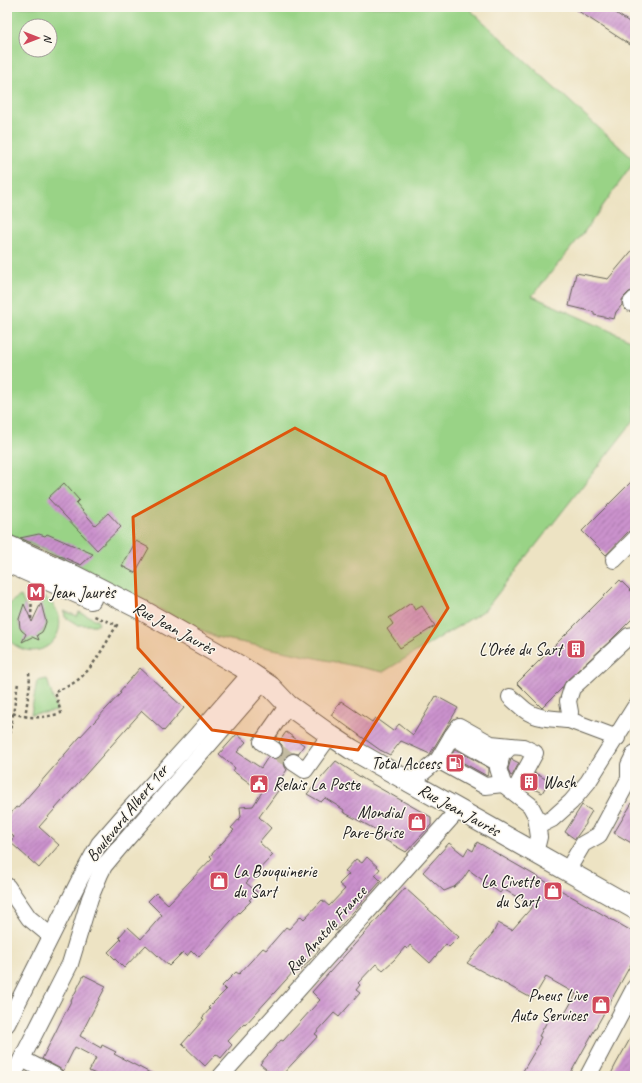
<svg xmlns="http://www.w3.org/2000/svg" width="642" height="1083" font-family="Caveat,sans-serif">
<defs>
<pattern id="building-hatch" width="6" height="6" patternUnits="userSpaceOnUse"><rect width="6" height="6" fill="#cb92cd"/><path d="M-1 1l2-2M0 6l6-6M5 7l2-2" fill="none" stroke="#a476a6"/></pattern>
</defs>
<rect width="100%" height="100%" fill="#fbf7ec"/>
<filter id="ink" filterUnits="userSpaceOnUse"><feTurbulence type="fractalNoise" baseFrequency=".025" numOctaves="2"/><feDisplacementMap in="SourceGraphic" scale="8" xChannelSelector="R" yChannelSelector="G"/><feConvolveMatrix kernelMatrix="1 2 1 2 8 2 1 2 1" color-interpolation-filters="sRGB"/></filter>
<filter id="wash" filterUnits="userSpaceOnUse"><feTurbulence type="fractalNoise" baseFrequency=".012" numOctaves="4" result="noise"/><feDisplacementMap in="SourceGraphic" scale="16" xChannelSelector="R" yChannelSelector="G"/><feGaussianBlur stdDeviation="0.9" result="paint"/><feColorMatrix in="noise" values="0 0 0 0 0 0 0 0 0 0 0 0 0 0 0 0 0 1.4 0 .05"/><feComposite in="paint" operator="in"/></filter>
<g filter="url(#wash)">
<rect width="100%" height="100%" fill="#ede3c3"/>
<g fill="#99d386" stroke="#5a7851" fill-rule="evenodd">
<path d="M7 7H467L635 161 584 232 532 296 635 342V419L485 610 383 672 216 637 167 613 85 569 7 534ZM26 26H50V50H26Z"/>
<path d="M21 596 27 610C16 616 16 629 28 635L42 632C49 622 46 617 38 610L44 597C78 619 51 664 18 647 14 645 9 641 7 636 6 632 7 625 7 621 7 607 8 602 21 596Z"/>
<path d="M64 611 77 616 79 612 97 620 99 624 97 625H78L65 617Z"/>
<path d="M47 679 57 711 44 713 31 714 37 681Z"/>
</g>
<g id="blocks">
<g fill="url(#building-hatch)">
<path d="M572 7H607L635 26V48Z"/>
<path d="M635 247V290L629 292 624 297 622 300V305L616 312 614 319 594 315V312L569 306 576 273 608 279Z"/>
<path d="M635 478V528L628 532 606 555 582 531Z"/>
<path d="M64 483 79 500 76 503 95 525 108 513 121 527 97 550 48 498Z"/>
<path d="M39 534 45 536 47 534 93 554 81 565 20 538Z"/>
<path d="M136 541 149 548 135 573 122 566Z"/>
<path d="M620 580 635 595V616L610 641 566 681 562 688 542 708 517 683Z"/>
<path d="M41 603 46 622 44 628 42 632 37 635 39 640 32 637 22 642 26 634 22 631 20 628 19 619 24 604 32 622Z"/>
<path d="M411 603 415 610 422 606 435 626 400 648 387 629 393 624 389 618Z"/>
<path d="M140 668 184 708 164 731 142 711 39 827 59 845 39 868 10 842 14 837 7 831V818L16 807 18 808 79 738 121 693 119 692Z"/>
<path d="M436 696 458 708 430 754 401 741 390 755 380 750 331 715 341 701 372 722 375 718 393 731 399 724 413 735Z"/>
<path d="M286 732 304 745 298 754 294 753H289L285 757 284 762 285 767 287 770 279 781 283 784 259 817 271 828 259 842 273 855 246 883 257 892 249 900 251 901 239 913V912L199 957 195 953 194 954 191 951 187 956 183 952 169 966 146 945 124 968 108 952 121 939 119 937 128 927 141 939 162 915 148 901 156 893 168 904 212 858 210 856 234 830 231 828 241 817 240 807 253 806 262 792 233 771 235 768 219 754 237 734 246 742 237 752 261 768 268 757 274 759 279 758 282 756 283 750 282 745 279 742Z"/>
<path d="M455 749 489 768V772L487 776 451 756Z"/>
<path d="M511 759 519 763 512 776 510 775 508 769Z"/>
<path d="M336 761 365 780 431 817V825L406 852 378 836 380 832 343 812 344 810 325 798 321 802 307 794Z"/>
<path d="M535 773 549 781 542 793 528 786Z"/>
<path d="M635 798V845L614 833Z"/>
<path d="M582 805 592 811 586 821V824L575 839 565 832Z"/>
<path d="M477 842 635 933V957L569 1076H520L539 1044 538 1043 541 1037 539 1036 550 1016 556 1019 559 1015 563 1017 576 994 546 977 533 999 467 963 493 933 498 923 512 930 533 906 503 889 500 893 469 870 463 879 454 887 444 891 423 872 449 843 464 855 468 848 473 851Z"/>
<path d="M367 857 380 869 375 875 381 881 336 931 330 926 314 944 320 949 298 973 295 970 245 1025 244 1024 228 1041 232 1045 221 1058 216 1054 205 1066 182 1044 204 1019 202 1018 210 1009 208 1008 226 990 222 986 236 972 239 974 263 948 266 950 286 927 289 929 301 916 304 919 322 900 329 906 345 889 339 884 349 874 345 871 356 859 362 863Z"/>
<path d="M405 888 459 937 449 947 446 944 430 963 410 945 407 949 405 947 394 960 383 970 376 964 358 983 360 985 356 990 360 993 339 1017 334 1013 315 1034 318 1036 281 1076H274L260 1064 281 1040 283 1041 320 1000 312 992Z"/>
<path d="M84 975 106 986 80 1036 101 1048 102 1045 116 1052 114 1054 156 1076H100L89 1071 96 1058 75 1047 63 1071 59 1068 42 1059Z"/>
<path d="M635 1030V1076H610L616 1064Z"/>
</g>
</g>
</g>
<g filter="url(#ink)">
<use href="#blocks" fill-opacity="0" stroke="#656256" stroke-width="1"/>
<g fill="none" stroke-linecap="round" stroke-linejoin="round">
<path stroke="#c3bba2" stroke-width="16" stroke-dasharray="16 8" stroke-linecap="butt" d="M274 750 293 762"/>
<g stroke="#656256" stroke-width="18">
<g id="minor">
<path d="M631 303 635 299"/>
<path d="M614 560 635 539"/>
<path d="M510 697C515 701 520 706 525 710 536 719 555 719 569 720"/>
<path d="M452 736 459 726 491 744 511 746"/>
<path d="M617 738 569 720 570 712 568 701 572 688 629 636 635 635"/>
<path d="M274 750 262 742 288 705"/>
<path d="M438 760 452 736 500 764"/>
<path d="M293 762 305 770 330 735"/>
<path d="M410 783 438 760 485 786 503 784"/>
<path d="M514 792 535 753 523 747 511 746 502 755 498 768 503 784 530 805 536 816 539 837 535 853"/>
<path d="M538 826 552 819 571 802 588 782 635 707"/>
<path d="M567 871 583 844 599 835 629 779V765L635 753"/>
<path d="M7 886 29 918 51 936"/>
<path d="M7 1024 80 879 99 844 126 813 195 737 251 673"/>
<path d="M22 1059 55 1076"/>
<path d="M13 1076 70 964 90 898 100 874 104 866 119 848 264 681"/>
<path d="M221 1076 459 809"/>
<path d="M588 1076 635 987"/>
</g>
</g>
<g stroke="#656256" stroke-width="22">
<g id="major">
<path d="M7 545 73 575 142 610 240 666 270 686 288 705 330 735 351 749 635 909"/>
<path d="M7 562 91 599"/>
</g>
</g>
<g stroke="#656256" stroke-width="2.5" stroke-dasharray="3 3" stroke-linecap="butt">
<path d="M31 619 32 592"/>
<path d="M7 711C27 719 41 719 61 713L55 692C63 688 72 685 79 679 94 667 107 641 117 625L94 616"/>
<path d="M25 717 30 684 29 673"/>
<path d="M7 746 10 733 18 683"/>
</g>
<use href="#minor" stroke="#fff" stroke-width="16"/>
<use href="#major" stroke="#fff" stroke-width="20"/>
</g>
</g>
<path fill="#de560d" fill-opacity="0.2" stroke="#de560d" stroke-width="3" stroke-linejoin="round" d="M295 428 385 476 448 608 358 750 212 730 138 648 133 517Z"/>
<defs>
<g id="metro-square" transform="scale(1)"><rect x="-9" y="-9" width="18" height="18" rx="4" fill="#d1495b" stroke="#fbf7ec"/><path d="M-5.5 5V-5H-3L0 0L3-5H5.5V5H3V-.5L0 4L-3-.5V5Z" fill="#fff"/></g>
<g id="building-square" transform="scale(1)"><rect x="-9" y="-9" width="18" height="18" rx="4" fill="#d1495b" stroke="#fbf7ec"/><path d="M-4-6H4V6H1V3H-1V6H-4ZM-2.5-4.3h1.7v1.8h-1.7ZM.8-4.3h1.7v1.8H.8ZM-2.5-1h1.7V.8h-1.7ZM.8-1h1.7V.8H.8Z" fill="#fff"/></g>
<g id="fuel-square" transform="scale(1)"><rect x="-9" y="-9" width="18" height="18" rx="4" fill="#d1495b" stroke="#fbf7ec"/><path d="M-5.5-6h7V0h2V4h1.3V-2.5L3-4.5l.8-.8L6-3V5H2.5V1h-1V6h-7ZM-4.2-4.7v3.2H.2V-4.7Z" fill="#fff"/></g>
<g id="civic-square" transform="scale(1)"><rect x="-9" y="-9" width="18" height="18" rx="4" fill="#d1495b" stroke="#fbf7ec"/><path d="M-.6-6.5H3V-4.5H.6V-3L4-1V1h2V6H-6V1h2V-1L-.6-3ZM-1.2 2.5V6h2.4V2.5Z" fill="#fff"/></g>
<g id="shop-square" transform="scale(1)"><rect x="-9" y="-9" width="18" height="18" rx="4" fill="#d1495b" stroke="#fbf7ec"/><path d="M-5-2.5h2.3a2.7 3.5 0 0 1 5.4 0H5L5.5 6h-11ZM-1.5-2.5h3a1.5 2.3 0 0 0-3 0Z" fill="#fff"/></g>
</defs>
<g fill-rule="evenodd">
<use href="#metro-square" x="36" y="592"/>
<use href="#building-square" x="576" y="649"/>
<use href="#fuel-square" x="455" y="763"/>
<use href="#building-square" x="529" y="782"/>
<use href="#civic-square" x="259" y="784"/>
<use href="#shop-square" x="417" y="822"/>
<use href="#shop-square" x="219" y="881"/>
<use href="#shop-square" x="553" y="891"/>
<use href="#shop-square" x="601" y="1005"/>
</g>
<g text-anchor="middle" dominant-baseline="central" stroke-width="3" stroke-linejoin="round" paint-order="stroke">
<g font-size="17" fill="#1c1c1c" stroke="#fbf7ec" text-anchor="end">
<text x="50" y="592" text-anchor="start">Jean Jaurès</text>
<text x="562" y="649">L'Orée du Sart</text>
<text x="441" y="763">Total Access</text>
<text x="543" y="782" text-anchor="start">Wash</text>
<text x="273" y="784" text-anchor="start">Relais La Poste</text>
<text x="403" y="812">Mondial<tspan x="403" dy="20">Pare-Brise</tspan></text>
<text x="233" y="871" text-anchor="start">La Bouquinerie<tspan x="233" dy="20">du Sart</tspan></text>
<text x="539" y="881">La Civette<tspan x="539" dy="20">du Sart</tspan></text>
<text x="587" y="995">Pneus Live<tspan x="587" dy="20">Auto Services</tspan></text>
</g>
<g font-size="17" fill="#1c1c1c" stroke="#fbf7ec">
<text transform="translate(174 628) rotate(29)">Rue Jean Jaurès</text>
<text transform="translate(459 810) rotate(29)">Rue Jean Jaurès</text>
<text transform="translate(127 813) rotate(-51)">Boulevard Albert 1er</text>
<text transform="translate(326 930) rotate(-48)">Rue Anatole France</text>
</g>
</g>
<rect width="642" height="1083" fill="none" stroke="#fbf7ec" stroke-width="24"/>
<g transform="translate(38 38) rotate(90)"><circle r="19" fill="#fbf7ec" stroke="#a29f99"/>
<path d="M0-3L7 15L0 10L-7 15Z" fill="#d1495b"/>
<text y="-6" font-size="11" font-weight="bold" text-anchor="middle" fill="#1c1c1c">N</text>
</g>
</svg>
